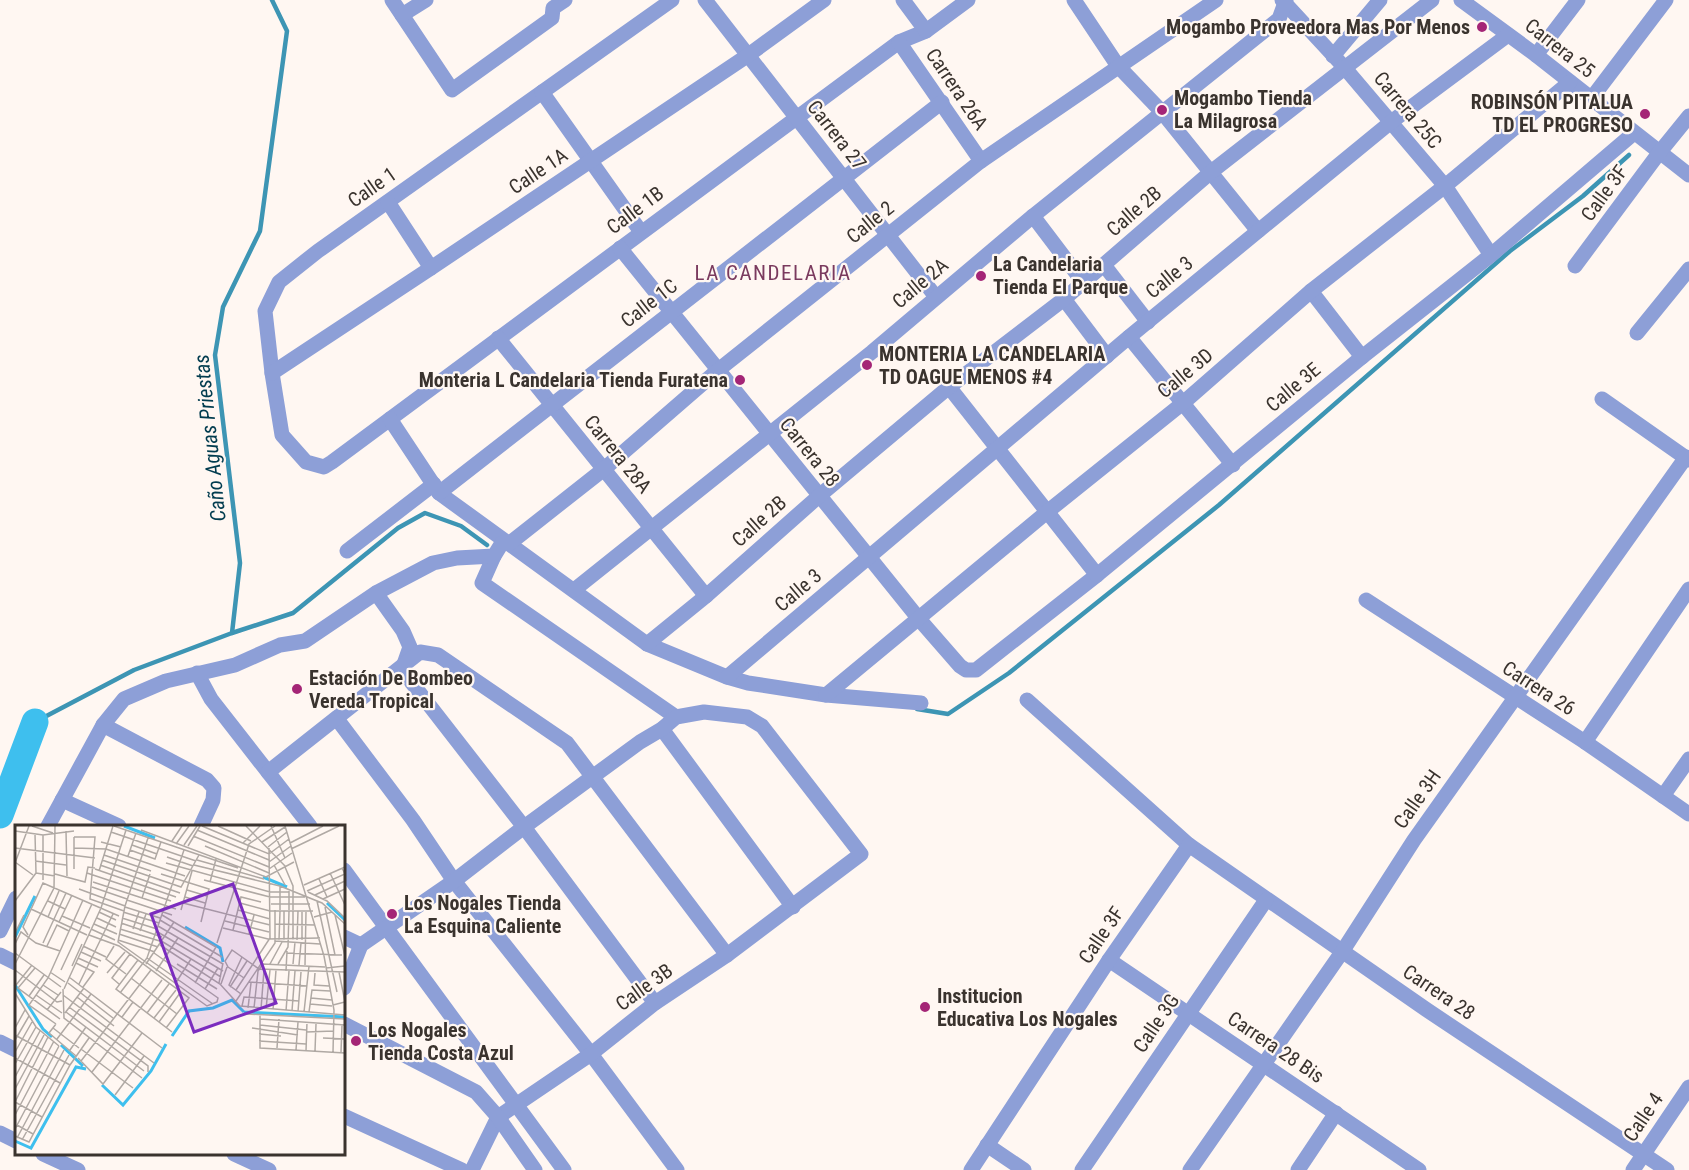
<svg xmlns="http://www.w3.org/2000/svg" width="1689" height="1170" font-family="'Roboto Condensed',sans-serif">
<rect width="100%" height="100%" fill="#fff7f2"/>
<g fill="none" stroke-linecap="round" stroke-linejoin="round">
<g stroke="#3d95b4" stroke-width="4.5">
<path d="M232 633 293 613 398 528 425 513 461 526 487 545"/>
<path d="M917 709 948 714 1009 673 1219 505 1510 251 1583 196 1629 155"/>
<path d="M35 722 134 670 232 633 240 563 215 355 223 307 260 231 287 31 272 0"/>
</g>
<path stroke="#3ebfee" stroke-width="27" d="M0 815 35 722"/>
<g stroke="#8d9fd7" stroke-width="15">
<path d="M392 0 452 90 552 18 553 8 565 0"/>
<path d="M672 0 318 251 279 282 265 311 272 373 282 435 306 462 324 467 332 462 899 42 926 31 968 0"/>
<path d="M705 0 936 297"/>
<path d="M903 0 926 31"/>
<path d="M1074 0 1118 66 1162 112 1258 231"/>
<path d="M1282 0 1344 67 1445 186 1491 255"/>
<path d="M1461 0 1536 55 1689 175"/>
<path d="M402 15 426 0"/>
<path d="M899 42 981 161"/>
<path d="M1536 55 1578 0"/>
<path d="M1333 56 1380 0"/>
<path d="M542 92 641 232"/>
<path d="M1591 99 1666 0"/>
<path d="M388 202 431 268"/>
<path d="M1033 216 1083 282"/>
<path d="M620 248 919 619 960 666 966 670H976L1097 575 1362 357 1491 255 1634 133"/>
<path d="M1104 265 1148 322"/>
<path d="M1575 266 1659 153 1689 116"/>
<path d="M1311 291 1362 357"/>
<path d="M1064 299 1107 356"/>
<path d="M1637 333 1689 269"/>
<path d="M1129 337 1233 465"/>
<path d="M498 338 706 596"/>
<path d="M272 373 431 268 747 56 824 0"/>
<path d="M949 387 1097 575"/>
<path d="M1602 399 1689 460"/>
<path d="M390 419 439 493 647 644 727 677 748 683 826 695 921 703"/>
<path d="M439 493 942 102"/>
<path d="M347 551 434 484"/>
<path d="M494 556 482 583 676 717"/>
<path d="M574 590 872 352 1033 216 1279 19 1286 0"/>
<path d="M376 593 403 631 410 647 403 667 412 683 524 827 655 1003"/>
<path d="M1366 600 1585 742 1689 814"/>
<path d="M647 644 706 596 819 496 949 387 1064 299 1211 172 1432 0"/>
<path d="M197 673 211 699 310 826"/>
<path d="M727 677 1129 337 1391 122 1508 35"/>
<path d="M826 695 1047 512 1183 403 1311 291 1445 186 1570 82"/>
<path d="M1027 700 1189 845 1427 1010 1667 1170"/>
<path d="M337 719 413 820 454 881 591 1054 677 1170"/>
<path d="M103 725 207 780 214 788 213 800 201 826"/>
<path d="M662 729 793 907"/>
<path d="M1585 742 1689 589"/>
<path d="M268 772 420 652 438 655 567 743 727 955"/>
<path d="M1663 796 1689 759"/>
<path d="M62 800 119 826"/>
<path d="M48 826 103 725 124 699 166 681 235 665 280 645 305 641 376 593 433 563 457 558 494 556 502 543H510L604 469 717 371 981 161 1216 0"/>
<path d="M344 870 564 1170"/>
<path d="M0 931 16 898"/>
<path d="M344 937 361 945"/>
<path d="M0 955 16 963"/>
<path d="M1109 960 1419 1170"/>
<path d="M344 988 361 945 454 881 524 827 640 742 662 729 676 717 704 712 747 717 762 726 861 854 727 955 655 1003 591 1054 498 1117 472 1170"/>
<path d="M344 1024 476 1092 498 1117 535 1170"/>
<path d="M0 1042 16 1050"/>
<path d="M344 1116 462 1170"/>
<path d="M0 1133 16 1141"/>
<path d="M987 1145 1024 1170"/>
<path d="M43 1154 78 1170"/>
<path d="M234 1154 269 1170"/>
<path d="M971 1170 1109 960 1189 845"/>
<path d="M1082 1170 1266 900"/>
<path d="M1190 1170 1342 952 1414 840 1686 457"/>
<path d="M1298 1170 1336 1113"/>
<path d="M1633 1170 1689 1087"/>
</g>
</g>
<g fill="#a42576" stroke="#fff7f2" stroke-width="2">
<circle cx="1482" cy="27" r="6"/>
<circle cx="1162" cy="110" r="6"/>
<circle cx="1645" cy="114" r="6"/>
<circle cx="981" cy="276" r="6"/>
<circle cx="867" cy="365" r="6"/>
<circle cx="740" cy="380" r="6"/>
<circle cx="297" cy="689" r="6"/>
<circle cx="392" cy="914" r="6"/>
<circle cx="925" cy="1007" r="6"/>
<circle cx="356" cy="1041" r="6"/>
</g>
<g text-anchor="middle" dominant-baseline="central" stroke-width="4.5" stroke-linejoin="round" paint-order="stroke">
<g font-size="20" font-weight="bold" fill="#3a332e" stroke="#fff7f2" text-anchor="start">
<text x="1470" y="27" text-anchor="end">Mogambo Proveedora Mas Por Menos</text>
<text x="1174" y="98">Mogambo Tienda<tspan x="1174" dy="23">La Milagrosa</tspan></text>
<text x="1633" y="102" text-anchor="end">ROBINSÓN PITALUA<tspan x="1633" dy="23">TD EL PROGRESO</tspan></text>
<text x="993" y="264">La Candelaria<tspan x="993" dy="23">Tienda El Parque</tspan></text>
<text x="879" y="354">MONTERIA LA CANDELARIA<tspan x="879" dy="23">TD OAGUE MENOS #4</tspan></text>
<text x="728" y="380" text-anchor="end">Monteria L Candelaria Tienda Furatena</text>
<text x="309" y="678">Estación De Bombeo<tspan x="309" dy="23">Vereda Tropical</tspan></text>
<text x="404" y="903">Los Nogales Tienda<tspan x="404" dy="23">La Esquina Caliente</tspan></text>
<text x="937" y="996">Institucion<tspan x="937" dy="23">Educativa Los Nogales</tspan></text>
<text x="368" y="1030">Los Nogales<tspan x="368" dy="23">Tienda Costa Azul</tspan></text>
</g>
<g font-size="20" fill="#3a332e" stroke="#fff7f2">
<text transform="translate(1560 48) rotate(38)">Carrera 25</text>
<text transform="translate(957 89) rotate(56)">Carrera 26A</text>
<text transform="translate(1408 110) rotate(50)">Carrera 25C</text>
<text transform="translate(837 135) rotate(52)">Carrera 27</text>
<text transform="translate(538 171) rotate(-34)">Calle 1A</text>
<text transform="translate(372 187) rotate(-35)">Calle 1</text>
<text transform="translate(1604 193) rotate(-54)">Calle 3F</text>
<text transform="translate(635 210) rotate(-37)">Calle 1B</text>
<text transform="translate(1134 211) rotate(-41)">Calle 2B</text>
<text transform="translate(870 222) rotate(-39)">Calle 2</text>
<text transform="translate(1169 277) rotate(-39)">Calle 3</text>
<text transform="translate(920 283) rotate(-40)">Calle 2A</text>
<text transform="translate(649 303) rotate(-38)">Calle 1C</text>
<text transform="translate(1185 373) rotate(-40)">Calle 3D</text>
<text transform="translate(1293 387) rotate(-40)">Calle 3E</text>
<text transform="translate(810 452) rotate(51)">Carrera 28</text>
<text transform="translate(618 454) rotate(51)">Carrera 28A</text>
<text transform="translate(759 521) rotate(-42)">Calle 2B</text>
<text transform="translate(798 590) rotate(-40)">Calle 3</text>
<text transform="translate(1539 688) rotate(33)">Carrera 26</text>
<text transform="translate(1417 799) rotate(-55)">Calle 3H</text>
<text transform="translate(1101 935) rotate(-56)">Calle 3F</text>
<text transform="translate(644 987) rotate(-36)">Calle 3B</text>
<text transform="translate(1439 992) rotate(34)">Carrera 28</text>
<text transform="translate(1156 1023) rotate(-56)">Calle 3G</text>
<text transform="translate(1276 1047) rotate(34)">Carrera 28 Bis</text>
<text transform="translate(1643 1117) rotate(-56)">Calle 4</text>
</g>
<g font-size="21" letter-spacing="1.5" fill="#7a3a5e" stroke="#fff7f2">
<text x="773" y="273">LA CANDELARIA</text>
</g>
<g font-size="21" font-style="italic" fill="#023c4f" stroke="#fff7f2">
<text transform="translate(210 438) rotate(-96)">Caño Aguas Priestas</text>
</g>
</g>
<g transform="translate(15 825)">
<rect width="330" height="330" fill="#fff7f2"/>
<path fill="none" stroke="#3ebfee" stroke-width="3" d="M109 1 140 13M248 52 272 62M312 78 330 95M170 102 205 123 208 137M0 112 20 71M0 160 28 204 37 212M229 187 330 192M157 211 174 186 198 183 217 175 229 187M46 220 68 241M87 260 108 280 136 246 151 219M0 316 16 323 61 242 71 244"/>
<path fill="none" stroke="#b0a9a4" stroke-width="1.5" d="M17 1 38 8M99 1 223 43M187 1 254 29 274 14M203 1 236 16M231 1 271 42M256 1 270 33M270 1 309 131 319 185 318 227M126 5 251 52 279 37M182 5 254 35M0 6 28 10 59 6M51 6 52 51M96 7 181 36M20 9 21 48M28 10V55M178 11 254 42M59 12H80L75 74 109 86M59 12V44M133 13 110 81 103 117 192 181 202 177 203 173 139 128M157 16 167 1M86 17 106 22M247 17 270 2M228 18 245 1M275 18 308 1M161 19 174 1M117 20 142 29M169 20 182 1M173 21 185 1M190 21 254 48M253 22 272 7M0 23 80 33M59 23 91 24 170 51M276 24 324 1M115 25 140 34 146 17M89 30 136 46M113 31 121 8M152 32 178 41M87 35 166 62 184 30M182 35 249 54M20 36 51 40M0 37 18 50M254 37 276 21M0 38 14 1M151 38 255 67H274M85 40 165 68M179 40 265 61 307 78 330 99M259 40 270 60M270 42 278 61V85M80 44 161 72M254 44 277 28M84 46 98 1M21 48 40 51M72 48 156 76M315 48 330 80M40 49 70 57 73 42 80 43M146 49 194 64 186 97M304 54 312 72M189 55 255 72H290M78 57 161 84M195 57 201 34M289 60 330 42M265 61V85M77 62 112 74M64 64 110 81M172 65 192 71M274 66V85M292 66 330 49 327 43M293 67 312 76 330 93M300 70 330 56M170 72 190 78M127 73 135 49M308 74 330 64M112 75 157 90M0 76 21 48M33 76 50 84M302 76 322 167M168 78 255 100M225 78 255 86H298M256 79H295M110 82 145 93M310 82 320 130M16 84 72 110M166 85 177 46M223 85 255 94M84 87 101 95M108 87 144 98M147 90 201 122 180 158M320 90 330 131M47 91 75 103M33 92 44 66M299 92 317 87M82 93 101 102M107 93 142 104M145 95 207 132M210 96 254 107M44 97 57 70M106 98 147 112M79 99 102 109M260 99 300 100M143 101 208 139M208 103 253 114 305 113M76 104 100 115M105 104 148 117 206 152M118 104 124 87M218 105 226 72 246 77M125 106 131 89M141 106 208 146M0 108 9 90M104 109 143 122M234 109 239 90M13 110 8 102 28 58 104 91M74 110 104 121 174 173 151 203M103 115 140 127M264 115 265 86M269 115V86M278 115V86M282 115 283 86M287 115V87M260 116 305 119M28 118 51 68M202 118 234 19 260 1M0 119 6 107 21 118 45 126M145 120 205 159 225 181 330 190M32 121 42 100 54 106M68 121 91 132M99 121 91 134 111 149M66 127 86 136M0 128 46 162M272 128 327 130M63 133 83 142M132 133 198 179M123 135 101 164 157 207M61 138 79 147 68 162M0 139 39 63 40 1M131 139 159 97M162 139 202 164M255 139 267 117M263 139 273 122 274 86M278 139 280 117M284 140 286 118M290 140 291 87M57 141 67 119M213 142 210 136 217 125 244 144 330 147M213 142 229 153M20 143 3 163 45 194M311 143 330 141M0 145 42 177 47 176M46 145 77 79M141 146 163 113M271 146 272 126M35 147 50 157M92 148 110 127M300 148 299 160 314 161M54 152 147 223M116 153 162 189M234 157 292 161M53 158 98 193M204 158 208 138M64 159 98 89M104 159 97 153 115 129M160 159 176 134M206 159 212 142M1 160 17 140M28 160 43 170M215 162 232 136M48 164 49 193 127 253M49 164 86 83 111 5M190 164 203 143M221 165 255 113 254 23M0 168 21 202 44 221M105 168 132 133 169 25M226 169 214 160 227 132M21 170 47 188M48 170 139 238M14 171 29 150M62 172 99 201M296 173 317 175M221 176 260 118V85M295 179 317 181M318 180 330 177 324 147M227 181 229 172 284 176M54 182 133 241V247M233 183 236 158M239 183 243 146 248 139 310 142M246 184 249 145M251 184 255 145M32 185 46 167M258 185 261 145M271 186 274 146M277 186 280 146M51 187 129 246M283 187 286 147M289 187 294 141M294 187 297 165 315 166M50 188 69 163M132 188 154 159M232 189 330 194M245 190V223L330 228M107 192 118 177M139 193 161 165M245 194 330 200M144 197 165 168M41 199 14 180 33 153 68 75M41 199 34 208 61 231M245 200 291 205M0 203 10 185M38 203 64 223M237 203 283 210M291 207 319 206M244 209 266 211M0 210 55 240M308 213 330 214M42 214 76 169M0 215 14 191M244 216 291 219M262 223 264 194M66 224 118 263M55 225 71 202M281 225 283 197M291 226 292 197M300 226 301 199M0 227 17 197M326 227 327 200M0 233 45 258M63 233 88 259 127 208M66 236 136 145M0 239 21 202M77 247 147 155M0 252 25 206M0 264 29 210M100 270 129 231M0 277 33 212M0 277 27 292M0 290 39 216M2 300 18 309M0 304 44 221M0 311 14 317 55 240 74 213M2 313 49 225M7 315 54 230"/>
<path fill="#7b2cbf" fill-opacity="0.15" stroke="#7b2cbf" stroke-width="3" d="M218 59 261 178 179 207 136 89Z"/>
<rect width="330" height="330" fill="none" stroke="#3a332e" stroke-width="3"/>
</g>
</svg>
